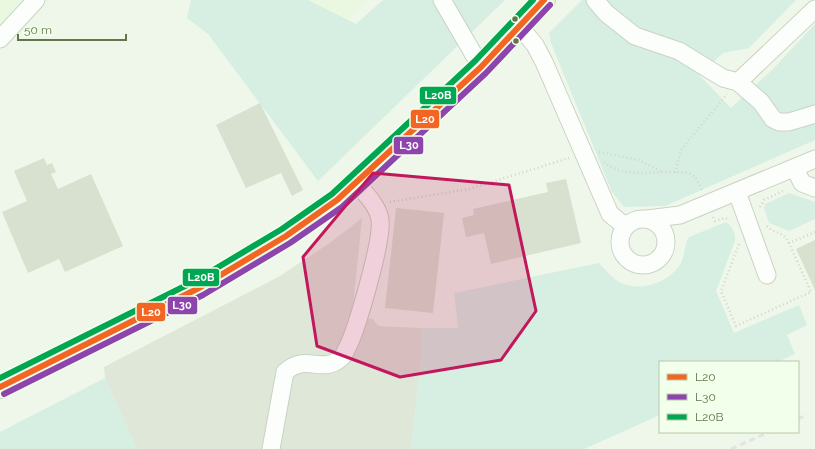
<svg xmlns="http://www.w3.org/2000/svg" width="815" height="449" font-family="Raleway,sans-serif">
<rect width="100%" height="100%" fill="#eef7ea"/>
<g fill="#eaf8e1">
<path d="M0 0H47L0 41Z"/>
<path d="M218 0H367L331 38Z"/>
</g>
<path fill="#dee7d8" d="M362 218 352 316 373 319 378 326 421 328V359L411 449H137L105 378 104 367 280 276 331 242Z"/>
<g fill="#d6efe2">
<path d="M191 0H308L356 24 383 0H505L318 181 208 34 187 18Z"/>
<path d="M582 0H796L749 48 723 53 699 75 731 108 773 69 815 24V140L665 206 624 207 612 192 551 43 549 33Z"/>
<path d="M789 193 815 202V219L789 231 769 223 764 208 765 204Z"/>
<path d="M726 222C732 226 736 234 735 241L716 291 734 333 799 305 807 325 787 335 795 354 777 362H660V415L584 449H411L421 359V328H458L454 293 599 263C604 269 610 275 616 280 636 294 669 284 681 263 685 256 684 244 689 237Z"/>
<path d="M105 378 137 449H0V432Z"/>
</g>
<g fill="#d8e1cf">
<path d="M260 103 303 190 292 196 281 173 246 188 216 125Z"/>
<path d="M44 158 47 165 52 163 56 172 51 174 58 189 91 174 123 246 65 272 59 259 28 273 2 212 27 201 14 171Z"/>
<path d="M566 179 581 243 491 264 484 233 466 237 462 218 474 215 473 209 548 192 546 183Z"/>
<path d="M396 208 444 213 433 313 385 308Z"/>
<path d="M815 240V290L796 249Z"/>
</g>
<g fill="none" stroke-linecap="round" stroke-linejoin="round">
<g stroke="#cad3c2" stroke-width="19">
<g id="minor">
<path d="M442 0 481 67"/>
<path d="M595 0 606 13 635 36 679 51 723 78 738 82 761 102 773 119 779 122H789L815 114"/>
<path d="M519 26 535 45 544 62 610 214 625 226"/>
<path d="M0 39 36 0"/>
<path d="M738 82 815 9"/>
<path d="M795 168 802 183 815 188"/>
<path d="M737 192 767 275"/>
<circle cx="643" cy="242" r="23"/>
<path d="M647 219 680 215 815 159"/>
<path d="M271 449 285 372C306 354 319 372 337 361 340 359 344 356 345 352 356 334 383 239 380 220 378 205 364 193 356 182"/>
</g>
</g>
<g stroke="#cbd3c2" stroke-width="24">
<path id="major" d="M0 387 199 288 286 236 337 200 481 67 544 0"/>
</g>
<g stroke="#d0d6c8" stroke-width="2.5" stroke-dasharray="1 3" stroke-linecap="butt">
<path d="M599 152 639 160 662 172"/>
<path d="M604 162C631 183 661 166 691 174L696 178 702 190"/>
<path d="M675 173 681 150 727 94"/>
<path d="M390 202 469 189 569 158"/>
<path d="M760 207 764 200 783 191"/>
<path d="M713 217 715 221 725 218 730 220"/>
<path d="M767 226C775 235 783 230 789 243"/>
<path d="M739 244 721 291 736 326 811 292 789 243 815 232"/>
</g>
<use href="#minor" stroke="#fcfefc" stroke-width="17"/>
<use href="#major" stroke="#eaf2e5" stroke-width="22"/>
<g stroke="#e5e3e2" stroke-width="3" stroke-dasharray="6 4" stroke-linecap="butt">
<path d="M798 419 804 416"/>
<path d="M731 449 769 432"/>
</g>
<g stroke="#f2ffeb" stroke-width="9">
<path id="bus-1" d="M0 387 199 288 286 236 337 200 481 67 544 0"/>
</g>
<g stroke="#f2ffeb" stroke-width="9">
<path id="bus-2" d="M4 394 203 295 290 243 342 207 486 73 550 5"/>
</g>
<g stroke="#f2ffeb" stroke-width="9">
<path id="bus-3" d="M0 378 195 281 282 229 332 194 475 61 533 0"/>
</g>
<use href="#bus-1" stroke="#f26522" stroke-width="6"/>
<use href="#bus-2" stroke="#8e44ad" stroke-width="6"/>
<use href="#bus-3" stroke="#00a651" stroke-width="6"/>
</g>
<path fill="#c2185b" fill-opacity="0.2" stroke="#c2185b" stroke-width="3" stroke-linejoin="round" d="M373 173 509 185 536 311 501 360 400 377 317 346 303 257Z"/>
<g fill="#64754a" stroke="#f2ffeb" stroke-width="1.5">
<circle cx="515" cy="19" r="3.5"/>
<circle cx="516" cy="41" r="3.5"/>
</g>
<g stroke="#f2ffeb" stroke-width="1.5">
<rect x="419" y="86" width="38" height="19" rx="4" fill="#00a651"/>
<rect x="410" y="109" width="30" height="20" rx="4" fill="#f26522"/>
<rect x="393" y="136" width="31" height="19" rx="4" fill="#8e44ad"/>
<rect x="182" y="268" width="38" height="19" rx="4" fill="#00a651"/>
<rect x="167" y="296" width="31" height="19" rx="4" fill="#8e44ad"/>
<rect x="136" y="302" width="30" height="20" rx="4" fill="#f26522"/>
</g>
<g font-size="11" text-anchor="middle" font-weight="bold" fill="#fff">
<text x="438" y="99">L20B</text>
<text x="425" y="123">L20</text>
<text x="409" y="149">L30</text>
<text x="201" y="281">L20B</text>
<text x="182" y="309">L30</text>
<text x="151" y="316">L20</text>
</g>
<rect x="659" y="361" width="140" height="72" fill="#f2ffeb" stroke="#b9c8ab"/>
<rect x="667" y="374" width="20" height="6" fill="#f26522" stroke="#b9c8ab"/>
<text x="695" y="381" font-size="12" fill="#64754a">L20</text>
<rect x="667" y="394" width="20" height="6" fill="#8e44ad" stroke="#b9c8ab"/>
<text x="695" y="401" font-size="12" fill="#64754a">L30</text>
<rect x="667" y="414" width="20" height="6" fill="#00a651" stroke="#b9c8ab"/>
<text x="695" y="421" font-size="12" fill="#64754a">L20B</text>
<path d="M18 34v6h108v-6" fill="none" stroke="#64754a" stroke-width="2"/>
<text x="24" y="34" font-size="12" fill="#64754a" stroke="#f2ffeb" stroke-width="3" paint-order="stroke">50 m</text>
</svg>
